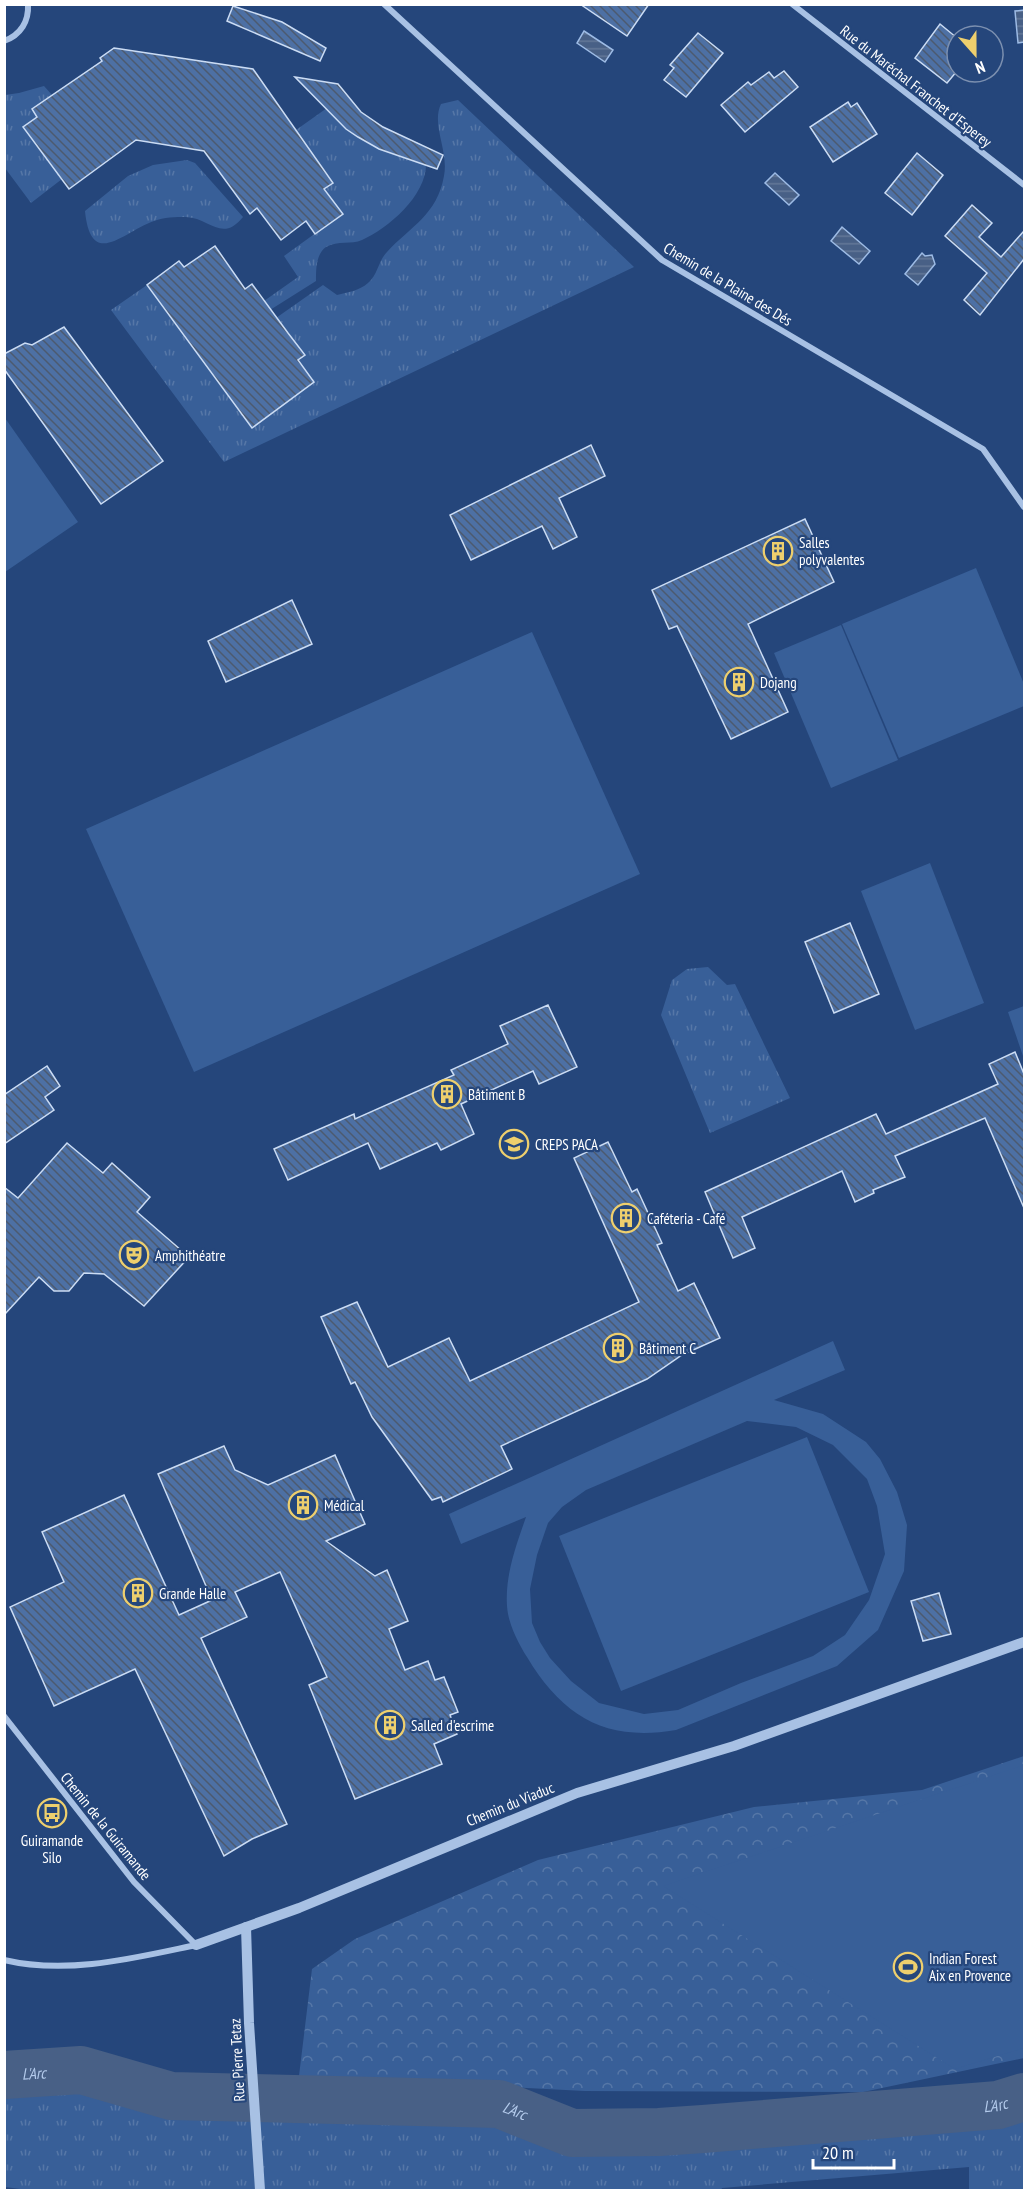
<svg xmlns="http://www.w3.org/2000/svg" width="1029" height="2195" font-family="'PT Sans Narrow',sans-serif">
<defs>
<pattern id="grass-tufts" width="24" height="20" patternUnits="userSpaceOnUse" patternTransform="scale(1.5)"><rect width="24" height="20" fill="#385f98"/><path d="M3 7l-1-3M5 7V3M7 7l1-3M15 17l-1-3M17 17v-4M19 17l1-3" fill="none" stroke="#5677a7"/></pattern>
<pattern id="forest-crowns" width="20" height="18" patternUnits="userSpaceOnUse" patternTransform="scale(1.5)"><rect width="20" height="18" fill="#385f98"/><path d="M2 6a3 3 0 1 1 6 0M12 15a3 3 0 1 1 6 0" fill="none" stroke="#5677a7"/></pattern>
<pattern id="water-rules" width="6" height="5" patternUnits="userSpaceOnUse" patternTransform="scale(1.5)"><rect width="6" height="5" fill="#486086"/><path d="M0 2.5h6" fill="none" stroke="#637898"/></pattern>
<pattern id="building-back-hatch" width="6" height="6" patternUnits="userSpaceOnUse" patternTransform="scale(1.5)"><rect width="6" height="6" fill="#4d70a4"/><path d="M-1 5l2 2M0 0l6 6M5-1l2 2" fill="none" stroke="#4c5a6f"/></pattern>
</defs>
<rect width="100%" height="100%" fill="#25467b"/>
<g fill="url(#grass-tufts)">
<path d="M44 86 52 95 32 110 37 117 62 179 31 203 5 168V95L19 93Z"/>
<path d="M458 100 634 267 224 462 111 310 147 285 170 316 196 339 190 344 252 428 314 382 298 360 304 355 289 333 281 337 276 318 323 285 337 295C348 292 359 291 368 283 378 275 378 261 387 252 411 226 437 215 444 176 449 151 431 125 441 104Z"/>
<path d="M327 108 363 140 379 149 407 159 413 141 421 144C442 183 393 226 362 240 351 245 338 240 326 247 316 254 316 269 316 281L270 310 264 301 298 277 284 256 342 214 324 189 296 130Z"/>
<path d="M187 160 195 163 243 217C222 243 210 218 186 217 175 217 164 217 154 221 124 231 91 271 85 211L128 176 153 165Z"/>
<path d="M708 967 727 985 735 984 790 1098 710 1133 661 1015 672 980 687 969Z"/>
<path d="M83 2071 171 2096 499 2104 572 2133 998 2105 1024 2111V2190H969V2167L722 2188 721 2190H28L5 2187V2076Z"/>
</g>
<path fill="url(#forest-crowns)" d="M1024 1756V2058L863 2092 585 2091 299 2076 312 1969 355 1939 538 1860 754 1807 922 1790Z"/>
<g fill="#385f98" fill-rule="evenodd">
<path d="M5 418 78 522 5 572H4Z"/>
<path d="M976 568 1024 684V706L899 758 842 624Z"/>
<path d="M841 625 898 760 831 788 774 653Z"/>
<path d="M532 632 640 874 194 1072 86 829Z"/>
<path d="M930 863 984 1003 915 1030 861 891Z"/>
<path d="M1024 1006V1059L1008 1012Z"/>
<path d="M833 1341 845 1370 774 1400 823 1414 866 1442 880 1459 897 1492 907 1525 904 1571 878 1630 837 1666 676 1730C606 1742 563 1717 527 1657 518 1643 508 1623 507 1606 505 1575 516 1546 526 1517L461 1544 449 1514ZM747 1421 796 1427 833 1445 867 1479 877 1506 885 1554 869 1600 845 1635 813 1656 741 1683 678 1710 644 1714 599 1703 571 1681 550 1658 540 1642 532 1623 530 1589 537 1555 548 1523 562 1507 586 1490Z"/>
<path d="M807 1437 869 1592 621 1691 559 1536Z"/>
<path d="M1024 1765V2048L955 2069 663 1886Z"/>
</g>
<g fill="url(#water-rules)" stroke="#9dbbe5" stroke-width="1.5">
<path d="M1024 10V42L1018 43 1015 11Z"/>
<path d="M584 31 613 50 605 62 577 43Z"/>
<path d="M775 173 799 195 789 205 765 183Z"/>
<path d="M842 227 870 251 859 264 831 241Z"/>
<path d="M922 253 925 256 932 255 935 264 918 285 905 274Z"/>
</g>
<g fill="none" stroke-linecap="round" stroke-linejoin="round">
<path stroke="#486086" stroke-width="48" id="s1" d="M4 2075 81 2070 171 2096 499 2104 572 2133 659 2132 703 2129 998 2105 1024 2097"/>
</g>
<g fill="url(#building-back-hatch)" stroke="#cbdcf4" stroke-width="1.5">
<path d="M580 4H649L627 36Z"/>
<path d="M233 6 282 22 326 48 320 61 227 21Z"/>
<path d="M940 24 957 38V71L947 83 915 58Z"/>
<path d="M698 33 723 53 686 97 664 80 674 68 670 65Z"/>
<path d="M114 48 253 69 333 183 324 189 343 214 315 234 306 221 281 240 257 208 250 214 204 151 136 140 69 189 23 127 37 117 32 109 102 61 100 58Z"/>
<path d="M784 71 798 87 745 132 721 105 748 82 751 85 769 72 774 78Z"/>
<path d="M295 77 338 84 361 112 383 127 443 155 437 169 379 149 358 137 346 129Z"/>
<path d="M848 102 851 107 857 103 877 134 833 162 810 127Z"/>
<path d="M917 153 943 175 912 215 885 193Z"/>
<path d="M972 205 992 223 979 237 1001 257 1023 232 1024 233V259L980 315 964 300 987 273 945 236Z"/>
<path d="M215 246 245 289 252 284 288 333 305 355 298 360 314 382 252 428 147 285 179 261 184 267Z"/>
<path d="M64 327 163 461 101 504 4 369V354L25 343 32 345Z"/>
<path d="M591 445 605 476 559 498 577 537 553 549 542 526 471 560 450 515Z"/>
<path d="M805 519 834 582 748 624 788 712 731 739 677 626 669 629 652 590Z"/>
<path d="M292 600 312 644 226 682 208 641Z"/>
<path d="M850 923 879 994 834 1013 805 942Z"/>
<path d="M548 1005 577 1067 539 1084 533 1071 461 1104 474 1134 441 1150 437 1143 380 1169 368 1143 288 1180 274 1149 354 1114 355 1119 454 1075 451 1070 508 1044 500 1026Z"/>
<path d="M1015 1052 1024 1074V1208L985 1118 895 1156 905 1177 873 1190 874 1193 855 1202 842 1171 742 1217 755 1248 733 1258 705 1192 876 1114 886 1134 998 1084 989 1064Z"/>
<path d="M47 1066 60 1086 45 1097 54 1110 4 1144V1095Z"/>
<path d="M608 1142 632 1192 637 1189 662 1243 657 1245 678 1291 694 1283 720 1338 682 1355 647 1379 501 1446 512 1469 443 1502 441 1497 432 1500 372 1417 355 1382 351 1384 321 1317 357 1302 388 1367 449 1338 470 1381 639 1302 574 1158Z"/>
<path d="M67 1143 103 1173 112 1163 150 1197 137 1212 189 1257 144 1306 104 1274 84 1273 69 1291H54L39 1277 4 1315V1187L18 1198Z"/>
<path d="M224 1446 235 1470 268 1485 335 1455 365 1524 326 1541 375 1576 387 1570 408 1621 389 1629 405 1670 428 1661 435 1680 444 1677 458 1712 450 1715 457 1734 434 1744 442 1764 355 1799 309 1685 327 1677 280 1572 235 1592 247 1617 201 1638 287 1824 252 1839 224 1856 135 1669 54 1706 10 1607 64 1582 42 1532 124 1495 179 1615 212 1600 158 1474Z"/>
<path d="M939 1593 951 1634 923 1641 911 1601Z"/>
</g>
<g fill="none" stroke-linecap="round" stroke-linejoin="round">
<g stroke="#a8c1e4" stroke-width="6">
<path d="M384 4 662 260 983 449 1024 507"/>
<path d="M792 4 1024 185"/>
<path d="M4 41C21 35 29 21 28 4"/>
<path d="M4 1716 134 1882 196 1945"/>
<path d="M4 1960C68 1975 134 1958 196 1945"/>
</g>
<g stroke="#a8c1e4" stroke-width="10">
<path d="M246 1927 249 2023 260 2190"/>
<path d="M196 1945 299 1908 577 1793 734 1746 1024 1642"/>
</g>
</g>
<defs>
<g id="building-ring" transform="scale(1.5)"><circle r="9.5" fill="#25467b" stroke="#eecf6d" stroke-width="1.5"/><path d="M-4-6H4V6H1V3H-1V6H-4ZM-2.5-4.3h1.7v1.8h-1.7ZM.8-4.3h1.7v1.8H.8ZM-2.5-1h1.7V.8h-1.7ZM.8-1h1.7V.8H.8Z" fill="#eecf6d"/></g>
<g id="university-ring" transform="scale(1.5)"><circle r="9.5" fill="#25467b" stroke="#eecf6d" stroke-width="1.5"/><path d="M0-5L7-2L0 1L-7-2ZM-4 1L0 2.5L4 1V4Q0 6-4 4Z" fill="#eecf6d"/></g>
<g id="theatre-ring" transform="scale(1.5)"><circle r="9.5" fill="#25467b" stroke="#eecf6d" stroke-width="1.5"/><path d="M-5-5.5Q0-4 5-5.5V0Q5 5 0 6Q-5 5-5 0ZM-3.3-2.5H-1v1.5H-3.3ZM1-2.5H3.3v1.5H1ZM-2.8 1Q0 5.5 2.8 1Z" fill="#eecf6d"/></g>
<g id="bus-ring" transform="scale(1.5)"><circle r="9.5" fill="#25467b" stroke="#eecf6d" stroke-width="1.5"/><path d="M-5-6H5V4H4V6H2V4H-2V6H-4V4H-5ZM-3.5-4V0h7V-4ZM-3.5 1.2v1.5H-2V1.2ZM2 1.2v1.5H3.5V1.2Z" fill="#eecf6d"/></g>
<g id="stadium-ring" transform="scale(1.5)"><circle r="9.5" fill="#25467b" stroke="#eecf6d" stroke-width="1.5"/><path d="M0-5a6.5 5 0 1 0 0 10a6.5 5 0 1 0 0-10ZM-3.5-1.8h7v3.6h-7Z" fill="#eecf6d"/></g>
</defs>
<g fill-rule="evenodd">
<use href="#building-ring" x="778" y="551"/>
<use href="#building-ring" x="739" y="682"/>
<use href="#building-ring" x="447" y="1094"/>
<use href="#university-ring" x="514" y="1144"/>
<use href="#building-ring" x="626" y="1218"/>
<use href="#theatre-ring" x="134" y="1255"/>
<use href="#building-ring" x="618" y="1348"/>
<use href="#building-ring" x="303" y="1505"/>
<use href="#building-ring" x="138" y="1593"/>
<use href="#building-ring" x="390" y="1725"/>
<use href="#bus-ring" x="52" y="1813"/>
<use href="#stadium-ring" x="908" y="1967"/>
</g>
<g text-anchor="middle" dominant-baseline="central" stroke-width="4.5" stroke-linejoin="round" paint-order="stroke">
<g font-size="15" fill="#fff" stroke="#25467b">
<text transform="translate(916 86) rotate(38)">Rue du Maréchal Franchet d'Esperey</text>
<text transform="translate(728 284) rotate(31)">Chemin de la Plaine des Dés</text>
<text transform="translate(510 1804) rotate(-22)">Chemin du Viaduc</text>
<text transform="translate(106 1826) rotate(51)">Chemin de la Guiramande</text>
<text transform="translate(237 2060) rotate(-93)">Rue Pierre Tetaz</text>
</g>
<g font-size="15" fill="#fff" stroke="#25467b" text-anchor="start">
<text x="799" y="542">Salles<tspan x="799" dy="17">polyvalentes</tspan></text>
<text x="760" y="682">Dojang</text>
<text x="468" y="1094">Bâtiment B</text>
<text x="535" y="1144">CREPS PACA</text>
<text x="647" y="1218">Caféteria - Café</text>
<text x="155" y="1255">Amphithéatre</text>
<text x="639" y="1348">Bâtiment C</text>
<text x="324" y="1505">Médical</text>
<text x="159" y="1593">Grande Halle</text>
<text x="411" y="1725">Salled d'escrime</text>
<text x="52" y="1840" text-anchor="middle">Guiramande<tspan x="52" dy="17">Silo</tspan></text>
<text x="929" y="1958">Indian Forest<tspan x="929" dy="17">Aix en Provence</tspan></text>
</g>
<g font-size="16" font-style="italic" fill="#b4cbec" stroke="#25467b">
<text stroke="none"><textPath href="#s1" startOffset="30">L'Arc</textPath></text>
<text stroke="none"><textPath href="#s1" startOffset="1002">L'Arc</textPath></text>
<text stroke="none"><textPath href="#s1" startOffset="516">L'Arc</textPath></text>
</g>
</g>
<rect width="1029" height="2195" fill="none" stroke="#ffffff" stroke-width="12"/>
<g transform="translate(975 54) rotate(159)"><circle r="28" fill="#25467b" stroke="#7c90b0" stroke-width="1.5"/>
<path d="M0-4.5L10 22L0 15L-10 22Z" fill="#eecf6d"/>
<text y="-9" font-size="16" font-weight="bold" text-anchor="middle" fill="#ffffff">N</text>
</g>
<path d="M813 2159v9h81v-9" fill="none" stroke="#ffffff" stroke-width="3"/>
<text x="822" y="2159" font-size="18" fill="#ffffff" stroke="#25467b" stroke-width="4.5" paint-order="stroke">20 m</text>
</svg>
